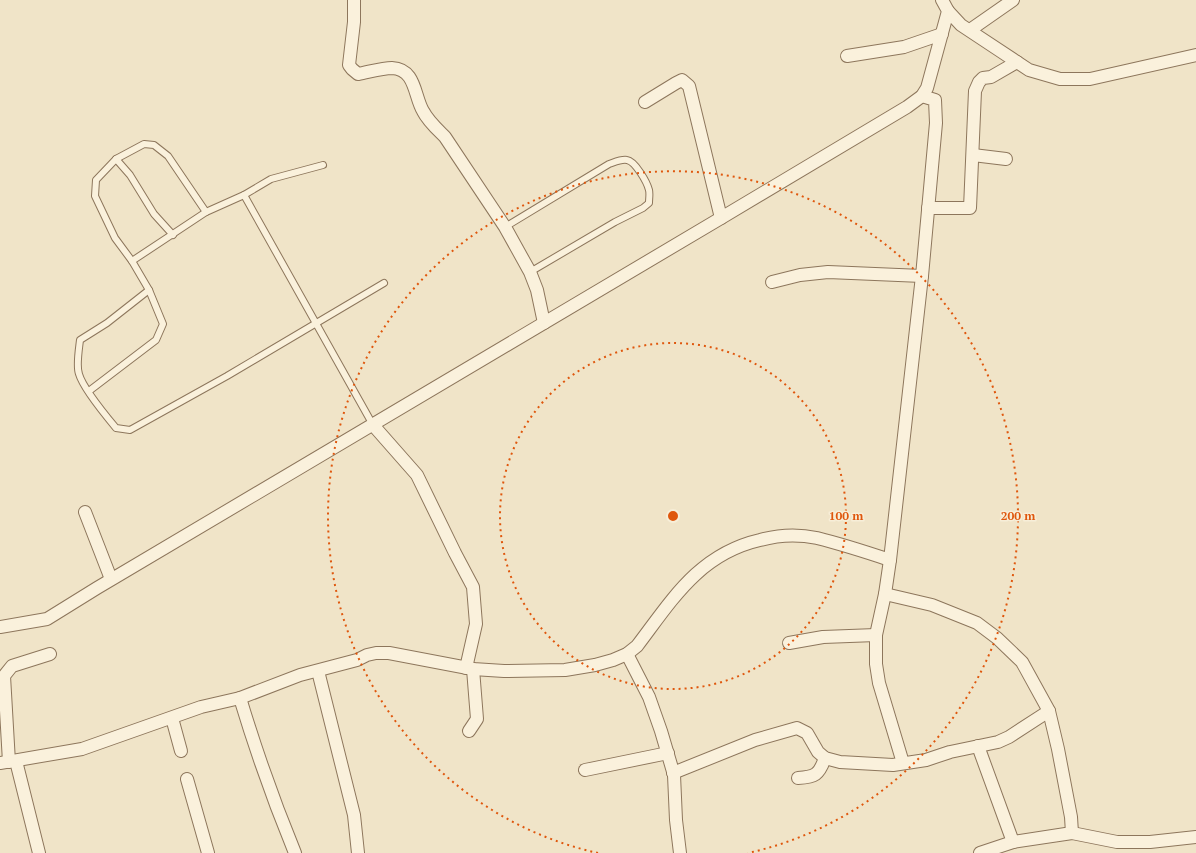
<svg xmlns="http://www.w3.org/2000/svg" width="1196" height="853" font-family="'PT Serif',serif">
<rect width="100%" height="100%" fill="#f0e4c8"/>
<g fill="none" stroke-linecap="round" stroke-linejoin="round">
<g stroke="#8d765c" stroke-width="8">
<g id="service">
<path d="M116 159 130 175 154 214 173 235"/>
<path d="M244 195 373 425"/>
<path d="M505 227 609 164C615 162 621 159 627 160 635 161 647 182 649 190 650 194 649 198 649 203L643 208 615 222 530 272"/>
<path d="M132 261 206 212 244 195 271 179 323 165"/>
<path d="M149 290 107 323 80 340C79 349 76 366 79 374 83 388 106 416 116 428L130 430 227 376 384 283"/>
<path d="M89 391 156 340 163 324 149 290 132 261 115 238 95 196 96 180 116 159 144 144 154 145 168 156 206 212"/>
</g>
</g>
<g stroke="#8d765c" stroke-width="14">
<g id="minor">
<path d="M354 0V22L349 65 352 69 358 74C369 72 382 68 392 68 416 69 414 96 423 111 428 121 437 129 445 137L505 227 530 272 537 290 544 323"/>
<path d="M948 11 961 25 1029 70 1060 79H1090L1196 55"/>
<path d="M970 30 1013 0"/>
<path d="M847 56 904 47 942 34"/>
<path d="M645 102 676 83 682 80 689 86 721 218"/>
<path d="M973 155 1006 159"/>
<path d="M928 208H970L975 91 979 82 983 78 991 77 1017 62"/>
<path d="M772 282 800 275 828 272 922 276"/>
<path d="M373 425 417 475 455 553 473 587 476 624 466 668"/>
<path d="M85 512 111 579"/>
<path d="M890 560 885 594 876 635V664L879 683 903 763"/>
<path d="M885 594 932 605 977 623 997 638 1022 662 1049 711 1058 749 1071 817 1072 833"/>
<path d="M0 627 47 619 97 588 721 218 907 107 922 96 927 88 948 11 942 0"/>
<path d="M789 643 823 637 876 635"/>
<path d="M627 654 649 697 661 731 674 775 676 820 680 853"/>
<path d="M318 671 354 815 358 853"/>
<path d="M240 698C256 751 274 802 295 853"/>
<path d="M172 718 181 751"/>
<path d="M469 731 477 719 473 669"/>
<path d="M978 746 1013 842"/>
<path d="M16 761 39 853"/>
<path d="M9 762 4 676 12 666 50 654"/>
<path d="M0 763 82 749 201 707 240 698 300 675 357 660 367 655 376 653H389L473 669 504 671 565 670 595 665 613 660 627 654 637 646C672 600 699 554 760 540 778 535 798 534 817 538 841 544 866 552 890 560L922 276 936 123 935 100 922 96"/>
<path d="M585 770 668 753"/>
<path d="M673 773 755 740 797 728 807 733 818 752 825 758 840 762 893 765 926 760 950 752 998 742 1009 737 1049 711"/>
<path d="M798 778C815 777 819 775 825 758"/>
<path d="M187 779 208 853"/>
<path d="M980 853 1013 842 1072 833 1117 842H1150L1196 837"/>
</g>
</g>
<use href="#service" stroke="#faf1dc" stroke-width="6"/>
<use href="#minor" stroke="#faf1dc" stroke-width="12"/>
</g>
<g fill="none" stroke="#df570d" stroke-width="2" stroke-dasharray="2 4">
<circle cx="673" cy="516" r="173"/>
<path d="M598 853A345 345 0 1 1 748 853"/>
</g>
<circle cx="673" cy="516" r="6" fill="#df570d" stroke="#f7eed8" stroke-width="2"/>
<g font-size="12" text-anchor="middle" font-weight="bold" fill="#df570d" stroke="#f7eed8" stroke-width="3" stroke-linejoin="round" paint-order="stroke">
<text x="846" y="520">100 m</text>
<text x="1018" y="520">200 m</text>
</g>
</svg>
